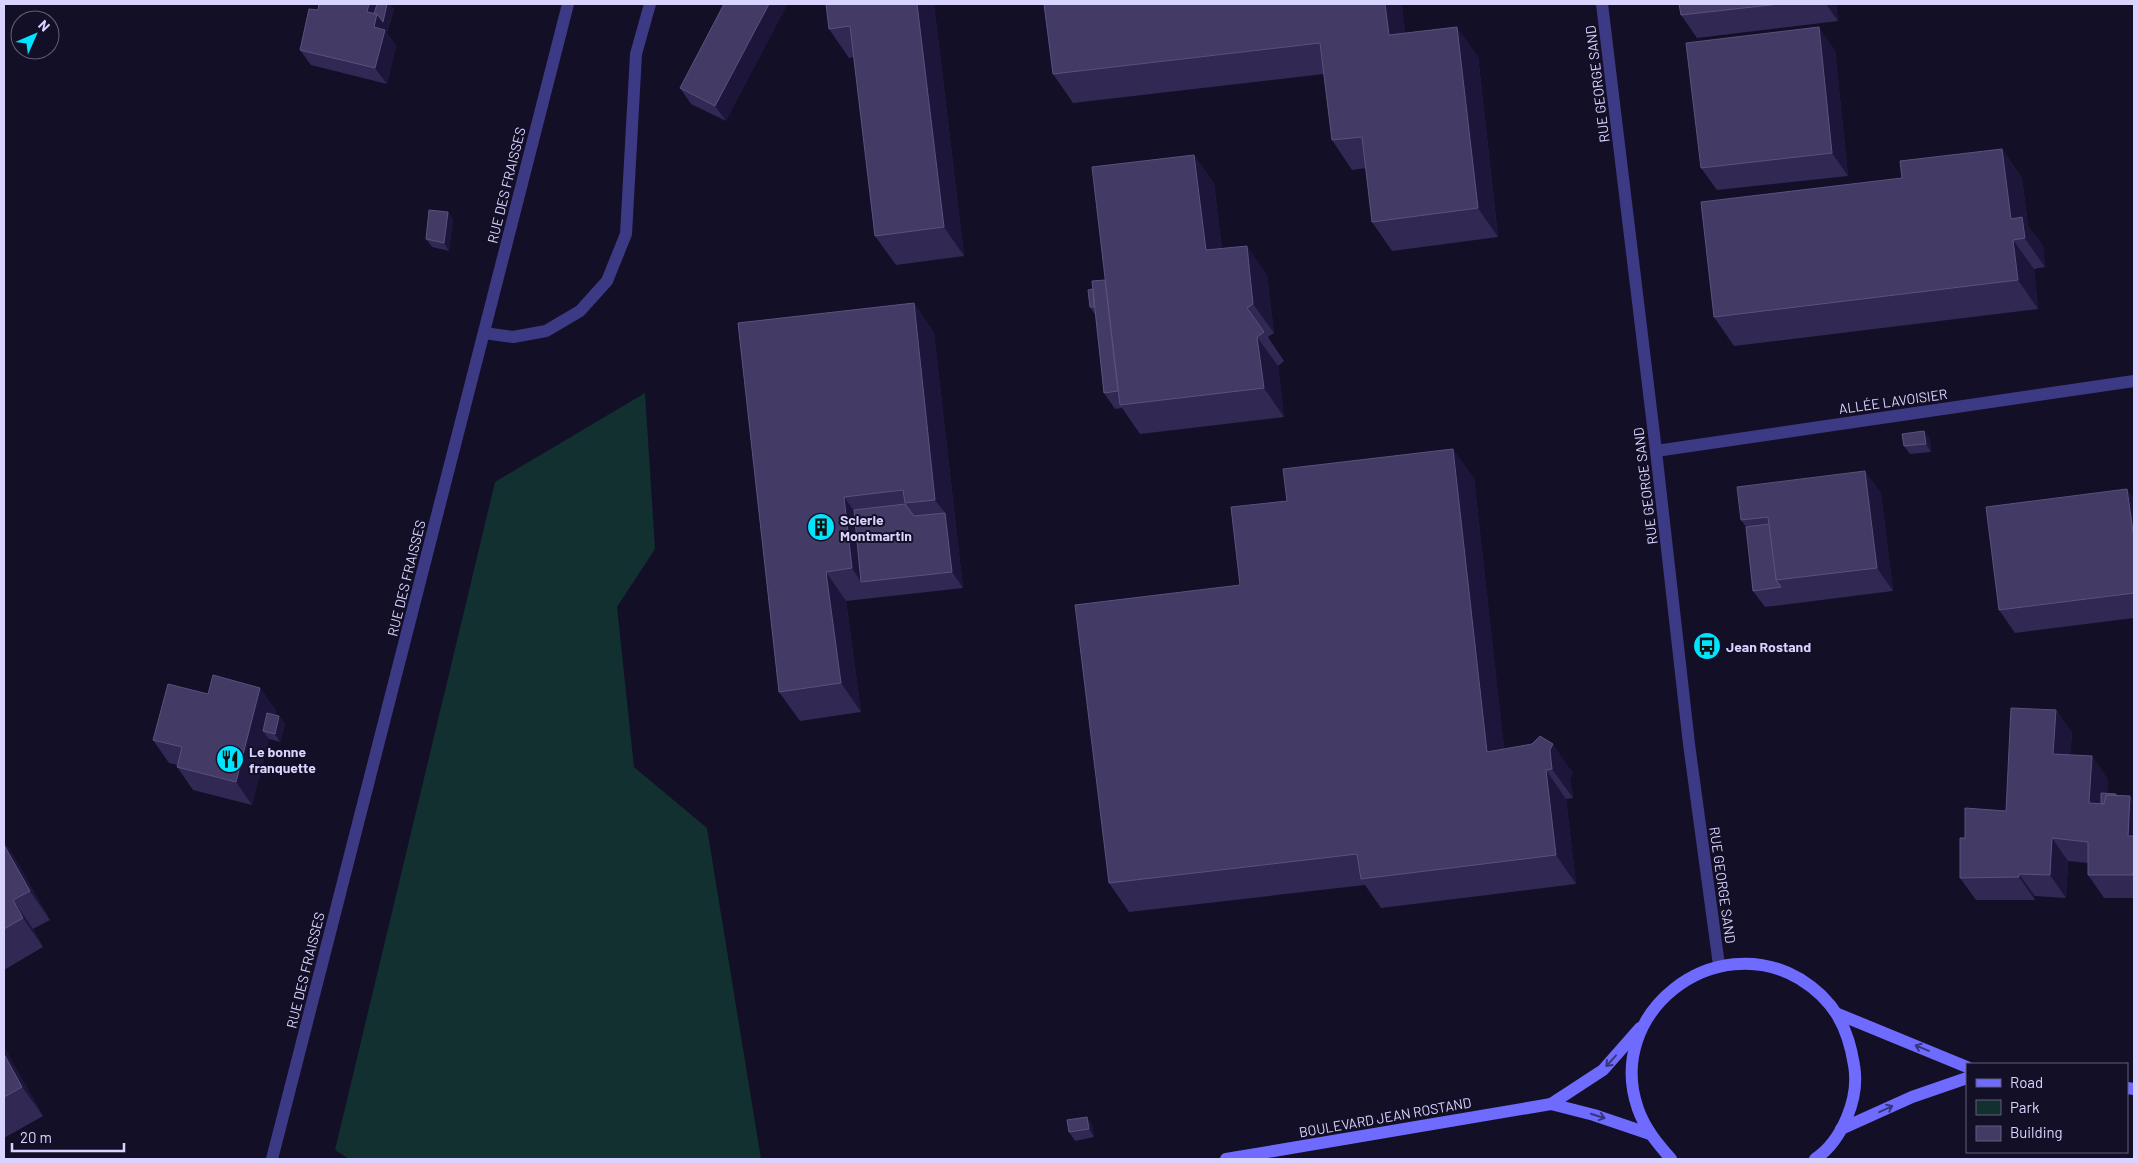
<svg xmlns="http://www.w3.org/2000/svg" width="2138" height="1163" font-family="Barlow,sans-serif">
<rect width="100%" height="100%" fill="#130f26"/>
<path fill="#12302f" d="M645 393 655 549 617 607 634 767 707 828 761 1159H349L335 1150 495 482Z"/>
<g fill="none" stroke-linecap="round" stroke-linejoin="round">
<path stroke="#3d3a85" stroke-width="12" d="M484 333 513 337 546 331 580 311 607 281 626 234 636 54 650 4"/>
<g stroke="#3d3a85" stroke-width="12">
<path d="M1602 4 1656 451 1689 744 1719 965"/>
<path d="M1656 451 2134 381"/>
<path d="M272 1159 568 4"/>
</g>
<g stroke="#6f6bff" stroke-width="12">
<path d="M1838 1014 1967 1067"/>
<path d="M2127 1088 2134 1089"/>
<path d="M1551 1104 1594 1115 1650 1134"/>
<path d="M1841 1129 1912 1097 1967 1078"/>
<path d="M1226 1159 1551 1104 1603 1070 1640 1028"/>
<path d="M1671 1159C1658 1144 1645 1129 1638 1109 1604 1013 1714 928 1800 979 1834 1000 1848 1027 1854 1065 1860 1098 1842 1141 1815 1159"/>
</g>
</g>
<g fill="#312854">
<path d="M319 4H390L394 9 387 33 396 46 387 84 311 65 300 50 318 10Z"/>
<path d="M724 4 726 121 691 104 680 88Z"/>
<path d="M826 4H934L964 256 896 265 875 236 854 57 849 58 829 29Z"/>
<path d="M1679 4H1836L1838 21 1697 38 1681 15Z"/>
<path d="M1406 33 1478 56 1498 237 1392 251 1372 222 1366 168 1352 170 1332 140 1324 74 1073 103 1053 74Z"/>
<path d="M1835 50 1848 176 1717 190 1701 168Z"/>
<path d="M2002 149 2022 178 2028 226 2043 246 2045 267 2034 269 2038 309 1734 346 1714 317 1902 178Z"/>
<path d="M1194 155 1214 184 1222 249 1267 275 1274 333 1268 337 1284 361 1278 366 1284 417 1140 434 1122 408 1115 409 1104 393 1095 315 1090 307 1093 289 1105 280Z"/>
<path d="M448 212 453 220 449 251 432 247 426 239Z"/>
<path d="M914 303 934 333 963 588 846 601 861 712 800 721 779 692 738 323Z"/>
<path d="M1924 431 1930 439 1931 452 1910 454 1904 446Z"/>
<path d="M1865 471 1881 494 1893 591 1765 607 1753 591 1746 527 1741 520Z"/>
<path d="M1474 478 1504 749 1573 773 1570 779 1573 798 1566 799 1576 884 1381 908 1365 885 1129 912 1109 883 1240 585 1287 501Z"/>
<path d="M2134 498V618L2015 633 1999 610Z"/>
<path d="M208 694 276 710 275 715 279 716 285 724 280 742 269 739 252 805 193 790 177 767 178 765 169 763 153 740Z"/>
<path d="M2056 710 2072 733 2070 755 2108 779 2107 794H2116L2117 796H2130L2134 802V898H2104L2088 875V863L2068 861 2066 898 2035 896V900H1976L1960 878 2006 811Z"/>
<path d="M4 842 13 855 50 920 33 929 43 947 4 970Z"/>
<path d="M4 1047 43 1116 4 1138Z"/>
<path d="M1087 1117 1092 1125 1094 1137 1075 1141 1069 1132Z"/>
</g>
<g fill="#1d163a">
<path d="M369 4H390L394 9 387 33 396 46 387 84 375 68 374 27 367 12Z"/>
<path d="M769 4H788L726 121 715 106Z"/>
<path d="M917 4H934L964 256 944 227Z"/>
<path d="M1385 4H1402L1409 64 1389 35Z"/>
<path d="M1826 4H1836L1838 21Z"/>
<path d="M1457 27 1478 56 1498 237 1478 208Z"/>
<path d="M1819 27 1835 50 1848 176 1832 153Z"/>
<path d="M2002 149 2022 178 2028 226 2043 246 2045 267 2011 219Z"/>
<path d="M1194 155 1214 184 1226 280 1206 250Z"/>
<path d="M448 212 453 220 449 251 444 243Z"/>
<path d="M2013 240 2034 269 2038 309 2018 280Z"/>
<path d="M1247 246 1267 275 1274 333 1253 304Z"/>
<path d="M914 303 934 333 963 588 952 572 945 513 935 500Z"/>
<path d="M1257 337 1278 366 1284 417 1264 388Z"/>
<path d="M1924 431 1930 439 1931 452 1926 444Z"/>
<path d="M1453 449 1474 478 1508 781 1487 752Z"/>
<path d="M1865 471 1881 494 1893 591 1877 568Z"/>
<path d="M2127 489 2134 498V539Z"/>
<path d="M844 497 865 526 861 582 852 568Z"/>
<path d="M826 572 846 601 861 712 841 683Z"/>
<path d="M260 688 276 710 270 733 263 731 269 739 252 805 236 782Z"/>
<path d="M2056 710 2072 733 2069 777 2053 754Z"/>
<path d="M279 716 285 724 280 742 275 734Z"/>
<path d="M1553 744 1573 773 1570 779 1573 798 1552 769 1550 750Z"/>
<path d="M2092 756 2108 779 2106 818 2089 803Z"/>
<path d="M1546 770 1566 799 1576 884 1556 855Z"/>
<path d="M2130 796 2134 802V845L2128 836Z"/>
<path d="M2052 838 2068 861 2066 898 2050 875Z"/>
<path d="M4 842 13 855 50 920 30 891 4 845Z"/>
<path d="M2019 874 2035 896V900L2019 877Z"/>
<path d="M13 900 33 929 43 947 23 918Z"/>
<path d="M4 1047 43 1116 22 1087 4 1054Z"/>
<path d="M1087 1117 1092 1125 1094 1137 1089 1129Z"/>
</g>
<g fill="#433a66" stroke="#5a527e">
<path d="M319 4H369L367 12 377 14 374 27 385 30 375 68 300 50 309 9 318 10Z"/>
<path d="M377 4H387L383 22 377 14H374Z"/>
<path d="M724 4H769L715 106 680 88Z"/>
<path d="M826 4H917L944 227 875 236 850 26 829 29Z"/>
<path d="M1044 4H1385L1389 35 1457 27 1478 208 1372 222 1362 137 1332 140 1320 43 1053 74Z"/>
<path d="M1679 4H1779L1681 15Z"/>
<path d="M1819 27 1832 153 1701 168 1686 43Z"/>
<path d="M2002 149 2011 219 2022 217 2025 238 2013 240 2018 280 1714 317 1701 202 1902 178 1900 161Z"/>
<path d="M1194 155 1206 250 1247 246 1253 304 1247 308 1264 332 1257 337 1264 388 1120 405 1092 167Z"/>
<path d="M429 210 448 212 444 243 426 239Z"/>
<path d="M1105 280 1118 391 1104 393 1092 281Z"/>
<path d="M1093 289 1094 307H1090L1088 290Z"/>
<path d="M914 303 935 500 905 503 903 490 844 497 852 568 826 572 841 683 779 692 738 323Z"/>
<path d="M1924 431 1926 444 1904 446 1902 434Z"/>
<path d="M1453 449 1487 752 1532 744 1540 736 1553 744 1550 750 1552 769 1546 770 1556 855 1361 879 1357 854 1109 883 1075 605 1240 585 1231 507 1287 501 1283 469Z"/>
<path d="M1865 471 1877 568 1776 580 1768 517 1741 520 1737 487Z"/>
<path d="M2127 489 2134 539V593L1999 610 1986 507Z"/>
<path d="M905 504 914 516 945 513 952 572 861 582 854 510Z"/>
<path d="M1769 524 1776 580 1781 587 1753 591 1746 527Z"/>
<path d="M213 675 260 688 236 782 177 767 182 747 153 740 168 684 208 694Z"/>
<path d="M2011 708 2056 710 2053 754 2092 756 2089 803 2104 804 2106 795 2130 796 2128 836H2134V872H2133V875H2088V842L2052 838 2050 875 2019 874V877L1960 878V838H1965V808L2006 811Z"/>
<path d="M267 713 279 716 275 734 263 731Z"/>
<path d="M2101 793 2116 794V795H2106L2104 804 2101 803Z"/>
<path d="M4 845 30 891 13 900 23 918 4 929Z"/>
<path d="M4 1054 22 1087 4 1097Z"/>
<path d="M1087 1117 1089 1129 1069 1132 1067 1120Z"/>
</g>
<defs><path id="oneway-shaft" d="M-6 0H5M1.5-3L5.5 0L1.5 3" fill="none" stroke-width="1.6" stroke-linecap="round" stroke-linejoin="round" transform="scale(1.25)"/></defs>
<g stroke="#38347d">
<use href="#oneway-shaft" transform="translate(1922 1048) rotate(-158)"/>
<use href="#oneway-shaft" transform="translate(1611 1061) rotate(132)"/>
<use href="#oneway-shaft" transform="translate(1886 1109) rotate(-25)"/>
<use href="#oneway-shaft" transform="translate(1598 1116) rotate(18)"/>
</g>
<defs>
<g id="building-disc" transform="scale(1.4375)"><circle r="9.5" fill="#00e5ff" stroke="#130f26"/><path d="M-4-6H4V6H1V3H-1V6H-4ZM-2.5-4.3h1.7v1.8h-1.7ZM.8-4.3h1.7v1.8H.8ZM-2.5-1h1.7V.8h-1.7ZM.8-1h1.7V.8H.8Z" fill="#111"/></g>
<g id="bus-disc" transform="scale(1.4375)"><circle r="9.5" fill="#00e5ff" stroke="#130f26"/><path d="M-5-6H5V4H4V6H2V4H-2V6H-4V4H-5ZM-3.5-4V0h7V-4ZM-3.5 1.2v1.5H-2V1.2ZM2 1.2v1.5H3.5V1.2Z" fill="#111"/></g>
<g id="restaurant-disc" transform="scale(1.4375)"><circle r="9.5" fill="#00e5ff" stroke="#130f26"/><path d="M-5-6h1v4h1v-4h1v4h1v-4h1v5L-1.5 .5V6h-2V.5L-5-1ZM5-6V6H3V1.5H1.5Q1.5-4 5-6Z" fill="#111"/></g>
</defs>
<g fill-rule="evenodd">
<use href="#building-disc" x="821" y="527"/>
<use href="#bus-disc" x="1707" y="646"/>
<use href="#restaurant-disc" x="230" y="759"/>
</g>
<g text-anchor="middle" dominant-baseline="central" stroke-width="4" stroke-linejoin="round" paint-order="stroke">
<g font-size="14" fill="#d9d4ff" stroke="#130f26">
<text transform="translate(1597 84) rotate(-97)">RUE GEORGE SAND</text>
<text transform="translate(506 185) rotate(-76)">RUE DES FRAISSES</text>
<text transform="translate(1893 401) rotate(-8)">ALLÉE LAVOISIER</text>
<text transform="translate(1645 486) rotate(-97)">RUE GEORGE SAND</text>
<text transform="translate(406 578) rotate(-76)">RUE DES FRAISSES</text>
<text transform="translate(1723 885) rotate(82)">RUE GEORGE SAND</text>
<text transform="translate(305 970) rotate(-76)">RUE DES FRAISSES</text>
<text transform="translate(1385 1117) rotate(-10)">BOULEVARD JEAN ROSTAND</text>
</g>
<g font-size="14" font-weight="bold" fill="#d9d4ff" stroke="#130f26" text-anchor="start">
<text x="840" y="519">Scierie<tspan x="840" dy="16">Montmartin</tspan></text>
<text x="1726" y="646">Jean Rostand</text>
<text x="249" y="751">Le bonne<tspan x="249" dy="16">franquette</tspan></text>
</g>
</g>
<rect width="2138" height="1163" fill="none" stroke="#d9d4ff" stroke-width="10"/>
<rect x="1966" y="1063" width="162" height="90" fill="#130f26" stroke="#625e7d"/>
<rect x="1976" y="1079" width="25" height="8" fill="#6f6bff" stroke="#625e7d"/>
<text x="2010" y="1088" font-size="15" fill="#d9d4ff">Road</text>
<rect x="1976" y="1100" width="25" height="15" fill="#12302f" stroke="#625e7d"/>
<text x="2010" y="1113" font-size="15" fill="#d9d4ff">Park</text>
<rect x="1976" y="1126" width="25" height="15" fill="#433a66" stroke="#625e7d"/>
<text x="2010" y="1138" font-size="15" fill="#d9d4ff">Building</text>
<g transform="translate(35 35) rotate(45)"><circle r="24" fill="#130f26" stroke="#625e7d"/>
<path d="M0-4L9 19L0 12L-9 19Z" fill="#00e5ff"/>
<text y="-8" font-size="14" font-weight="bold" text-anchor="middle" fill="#d9d4ff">N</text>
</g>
<path d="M12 1143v8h112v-8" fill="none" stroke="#d9d4ff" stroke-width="2.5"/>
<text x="20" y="1143" font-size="15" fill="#d9d4ff" stroke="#130f26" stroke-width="4" paint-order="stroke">20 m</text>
</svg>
